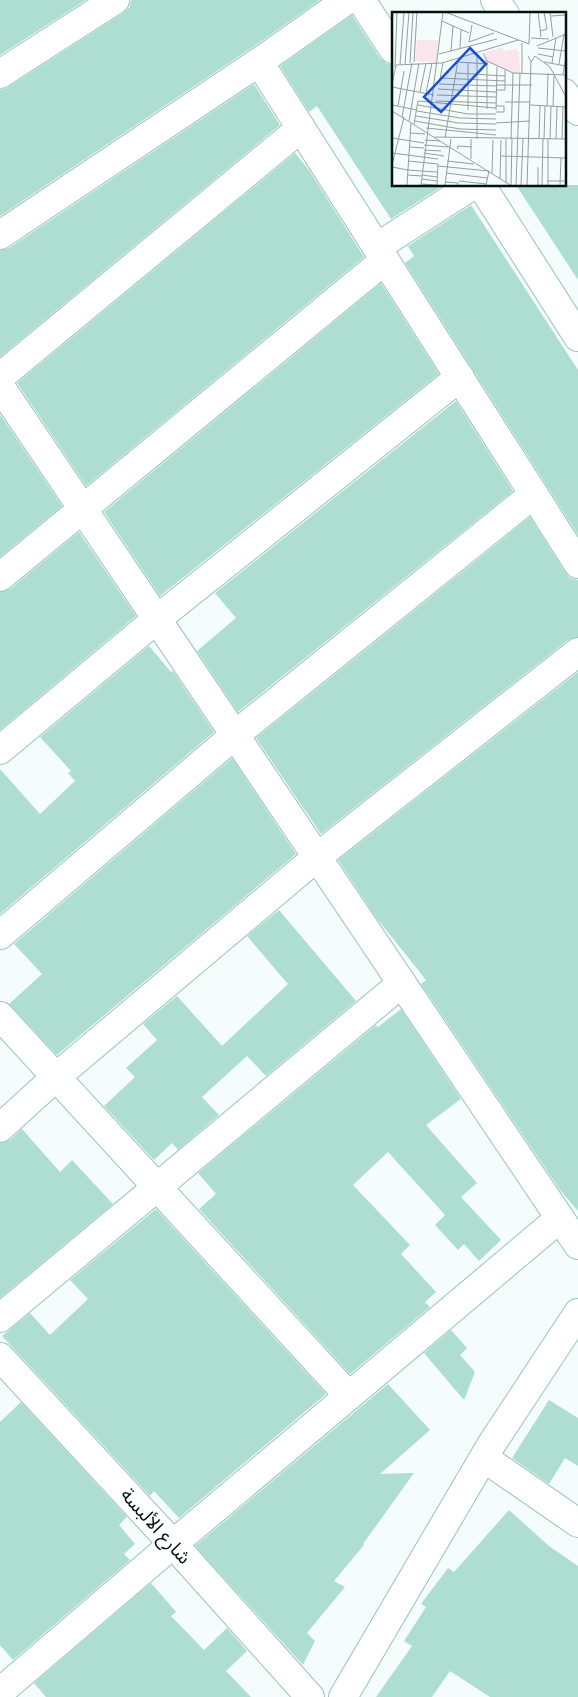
<svg xmlns="http://www.w3.org/2000/svg" width="578" height="1697" font-family="Figtree,'Noto Sans Arabic',sans-serif">
<rect width="100%" height="100%" fill="#f4fdfb"/>
<g fill="#aeded2">
<path d="M0 0H86L0 55Z"/>
<path d="M131 0H320L250 49 0 216V90L8 87 123 13 129 8Z"/>
<path d="M352 15 380 58 386 63 393 65V185H444L391 219 317 106 309 112 280 66Z"/>
<path d="M254 84 280 125 0 357V250L9 248Z"/>
<path d="M295 153 309 170 364 257 86 486 17 383Z"/>
<path d="M516 185H578V280L535 214Z"/>
<path d="M471 205 578 370V535L405 263 414 256 408 246Z"/>
<path d="M381 283 439 374 160 596 104 512Z"/>
<path d="M456 401 513 491 238 712 197 651 236 618 215 593Z"/>
<path d="M0 414 62 506 0 557Z"/>
<path d="M530 517 565 572 570 578 578 580V637L568 640 321 834 256 738Z"/>
<path d="M79 532 136 616 0 730V592L10 589Z"/>
<path d="M149 646 171 672 173 671 214 732 0 914V769L40 814 75 781 68 773 71 771 40 737Z"/>
<path d="M578 672V1211L560 1190 421 984 426 980 375 916 338 860Z"/>
<path d="M232 758 296 854 57 1055 9 1004 42 974 14 944Z"/>
<path d="M279 910 356 1001 266 1076 247 1056 202 1097 219 1115 178 1150 172 1143 154 1160 104 1106 135 1077 126 1068 157 1040 143 1024 177 996 222 1046 288 984 247 936Z"/>
<path d="M401 1009 461 1099 426 1125 477 1183 461 1197 501 1240 479 1261 464 1244 458 1250 435 1225 445 1215 388 1152 353 1185 410 1245 401 1254 436 1292 425 1302 430 1307 350 1374 199 1209 216 1194 198 1173 376 1025 378 1027Z"/>
<path d="M22 1129 60 1172 72 1160 113 1204 0 1298V1143L10 1140Z"/>
<path d="M156 1209 326 1394 179 1518 154 1491 150 1496 2 1336 30 1313 50 1335 88 1299 70 1280Z"/>
<path d="M451 1330 467 1348 460 1355 475 1372 464 1400 424 1353Z"/>
<path d="M388 1384 430 1430 380 1474 414 1473 363 1544 364 1545 334 1581 345 1587 307 1633 315 1641 303 1665 195 1546Z"/>
<path d="M549 1400 578 1418V1466L565 1458 549 1484 512 1458Z"/>
<path d="M21 1402 127 1517 119 1525 135 1544 124 1554 130 1560 13 1660 0 1645V1422Z"/>
<path d="M509 1510 549 1546 578 1566V1697H490L450 1671 432 1697H376L412 1646 404 1641 426 1607 421 1604 448 1568 454 1572Z"/>
<path d="M151 1583 176 1612 171 1616 204 1650 227 1628 247 1651 226 1671 251 1697H46L34 1683Z"/>
</g>
<g fill="none" stroke-linecap="round" stroke-linejoin="round">
<g stroke="#98c3b8" stroke-width="30">
<g id="minor">
<path d="M361 0 393 49"/>
<path d="M495 0 505 14"/>
<path d="M259 62 578 564"/>
<path d="M0 74 115 0"/>
<path d="M564 93 578 111"/>
<path d="M481 185 578 337"/>
<path d="M0 235 259 62 347 0"/>
<path d="M377 247 473 185"/>
<path d="M0 377 301 128"/>
<path d="M0 386 578 1245"/>
<path d="M0 577 385 260"/>
<path d="M0 750 157 619 460 377"/>
<path d="M0 935 235 735 534 494"/>
<path d="M0 1016 349 1396"/>
<path d="M0 1128 56 1077 317 857 578 652"/>
<path d="M0 1318 402 983"/>
<path d="M0 1357 173 1544 310 1697"/>
<path d="M484 1458 578 1523"/>
<path d="M0 1692 173 1544 560 1218"/>
<path d="M343 1697 491 1445 578 1313"/>
</g>
</g>
<use href="#minor" stroke="#fff" stroke-width="28"/>
</g>
<g text-anchor="middle" dominant-baseline="central" stroke-width="4" stroke-linejoin="round" paint-order="stroke">
<g font-size="19" fill="#03120f" stroke="#fff">
<text transform="translate(156 1526) rotate(48)">شارع الألبسة</text>
</g>
</g>
<g transform="translate(392 12)">
<rect width="174" height="174" fill="#f4fdfb"/>
<path d="M25 28H46L45 51 23 49ZM110 35 112 39 123 37 127 40 128 61H121L95 49 92 41Z" fill="#fbe5ec"/>
<path fill="none" stroke="#949f9d" stroke-width="1" d="M53 0 137 32 138 0M146 0 149 25M158 0 161 25M159 4 174 3M50 9 77 21M148 19 155 17 152 0M139 26 157 27M77 30 102 21M77 30 80 13M130 31V61M145 34 174 22M146 36 174 39M68 37 69 18M59 39 61 14M91 41 95 49 121 61 174 63M47 42 105 27M146 42 161 45M136 44 139 50 143 44 158 55 174 85M22 50 25 0M65 50 96 52M152 50 174 54M18 51 21 0M160 51 164 26M8 52 12 0M13 52 17 0M167 52 172 22M3 55 5 0M64 61 113 64M171 62 174 45M48 66 113 69M48 67 51 51M0 72 4 53 50 51 126 28M47 72 104 74M104 73H140M0 75 42 83M46 77 104 80M104 78H113V58M28 80 34 51M34 81 40 51M45 83 104 85M44 89 104 91M113 90H138M0 93 25 98M26 93 76 102H104M138 93 174 95M6 94 12 59M104 94H112V100H104M155 94 156 61M161 94 162 64M95 97V49M76 98V51M104 98 105 55M0 99 118 173M25 99 68 106 104 107M24 104 67 111 104 112M10 105 20 51M17 109 27 51M23 109 68 117 104 118M104 111 138 109M22 112 26 89 104 96M34 116 104 123M18 121 33 122M43 125 174 127M0 126 32 131M53 126 66 48M85 127V42M119 127 121 61M147 127 148 94M152 127 153 94M158 127 159 94M164 127 165 94M170 127 171 94M33 128 48 129M32 133 56 135M17 135 32 136M65 137 66 134 80 135M32 138 49 139M0 141 46 147M32 141 52 144M109 144 174 146M79 147V127M16 149 46 152 45 173M55 149 82 152M0 153 12 105M46 154 97 159 94 173M0 155 16 158M146 155V173M15 158 45 160M54 161 95 166M100 161 101 128M15 163 30 164M30 163 45 165M30 167 45 169M108 167 109 128M67 169 94 172M155 169H174M53 170 66 171V173M114 171V127M29 172 44 173M15 173 19 111M29 173 51 0M53 173 59 127M119 173 120 127M124 173 128 61M129 173 131 127M135 173 139 50M150 173 151 127M156 173V127M168 173 169 146M174 173V150"/>
<path fill="#1d4ed8" fill-opacity="0.15" stroke="#1d4ed8" stroke-width="2.5" d="M78 36 94 52 49 100 32 85Z"/>
<rect width="174" height="174" fill="none" stroke="#03120f" stroke-width="2.5"/>
</g>
</svg>
